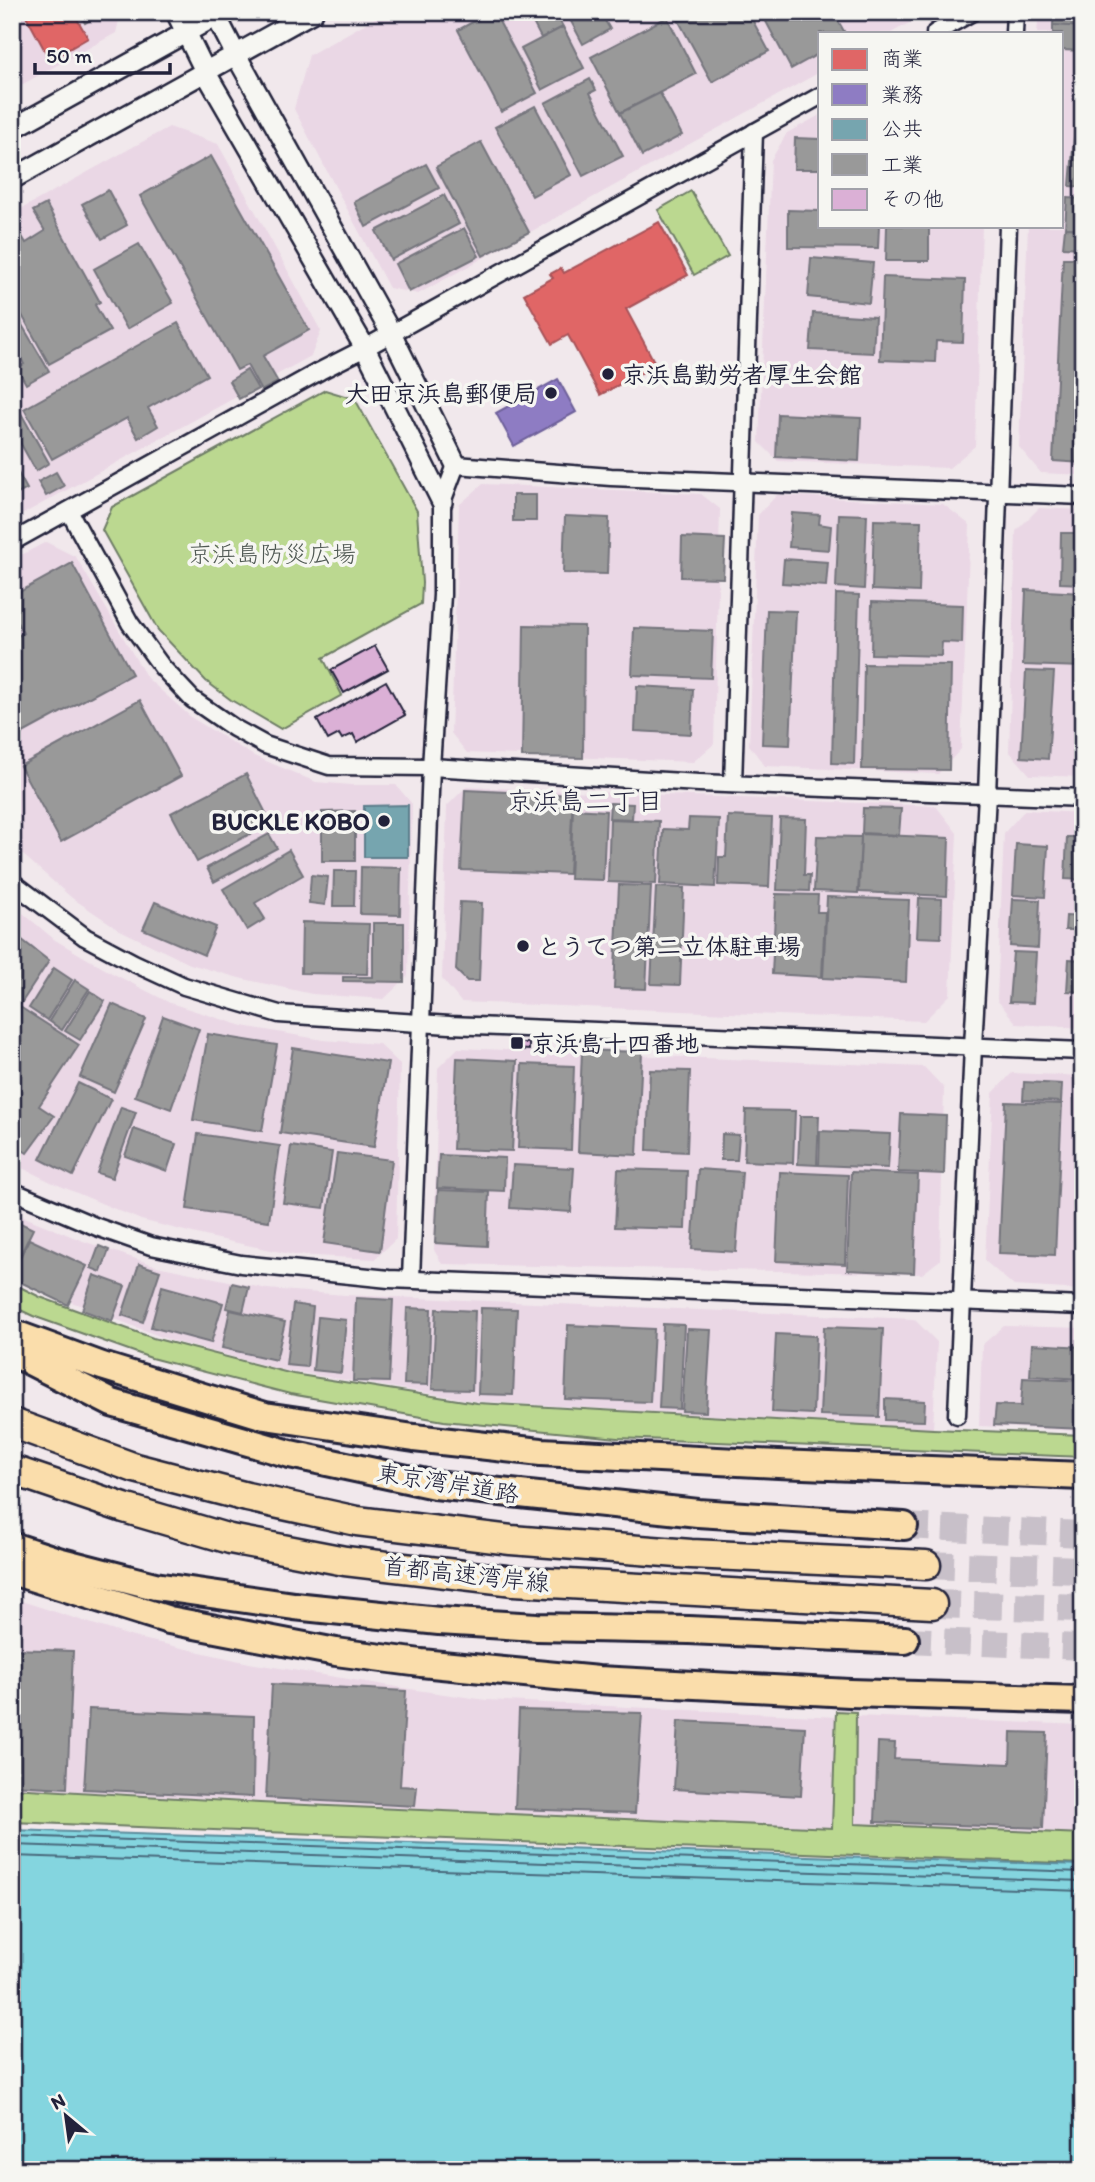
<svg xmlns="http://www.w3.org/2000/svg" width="1095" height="2182" font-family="Itim,'Klee One',sans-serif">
<rect width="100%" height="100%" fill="#f1e8ec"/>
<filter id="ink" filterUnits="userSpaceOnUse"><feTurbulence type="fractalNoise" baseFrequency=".0143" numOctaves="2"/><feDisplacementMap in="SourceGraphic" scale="14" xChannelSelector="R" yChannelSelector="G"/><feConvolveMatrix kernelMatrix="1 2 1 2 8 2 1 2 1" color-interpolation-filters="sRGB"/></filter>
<g filter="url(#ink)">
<g fill="#ead7e5">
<path d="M12 12H121L116 33 12 90Z"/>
<path d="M386 12H929L891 33H820V72L418 294 389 288 294 109 309 55Z"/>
<path d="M1039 12H1083V475L1041 473 1019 447 1028 226H1062V33H1037Z"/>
<path d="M820 115V226H982L975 446 949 468 778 461 759 442 771 160 787 133Z"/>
<path d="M169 127 218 144 321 331 311 356 12 520V214Z"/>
<path d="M483 484 701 494 720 509 714 744 693 762 467 753 451 733 459 505Z"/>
<path d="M777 495 943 504 970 525 961 749 938 774 765 766 749 745 758 515Z"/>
<path d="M1039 508 1083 510V777L1030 775 1009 751 1016 531Z"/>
<path d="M46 542 76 557 147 678 192 718 254 756 316 782 351 785H396L412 804 408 976 384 999 312 994 239 978 190 964 120 930 72 898 12 845V560Z"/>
<path d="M466 787 936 806 957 833 950 995 924 1021 461 1002 442 979 447 806Z"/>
<path d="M1025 810 1083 813V1028L1017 1024 997 1000 1004 833Z"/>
<path d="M12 904 55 940 110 972 170 1003 243 1026 323 1040 379 1044 400 1064 396 1239 375 1259 294 1255 209 1237 141 1220 51 1182 12 1163Z"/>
<path d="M458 1048 924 1067 944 1088 940 1260 922 1274 442 1264 434 1250 438 1068Z"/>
<path d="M1012 1073 1083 1076V1290L1014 1286 985 1261 993 1093Z"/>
<path d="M12 1212 83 1241 157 1266 267 1289 345 1295 914 1319 937 1342 933 1429 477 1401 283 1370 172 1341 12 1279Z"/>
<path d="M1004 1326 1083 1328V1431L979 1426 982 1345Z"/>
<path d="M12 1598 133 1637 249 1663 416 1690 486 1700 836 1717 832 1828 573 1820 12 1788Z"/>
<path d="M856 1716 1083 1725V1835L855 1824Z"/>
</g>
<g fill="#bbd890" stroke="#6e7d66" stroke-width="2">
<path d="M691 191 728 256 694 275 658 210Z"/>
<path d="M325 390 355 399 417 511 422 583 421 604 323 658 342 695 281 729 231 700 206 681 158 630 102 530 112 507Z"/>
<path d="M12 1283 40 1297 153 1338 293 1374 477 1403 933 1429 1083 1435V1457L618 1438 444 1421 290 1394 151 1358 33 1316 12 1306Z"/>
<path d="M836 1711 856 1712 855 1824 1083 1834V1864L12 1822V1788L260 1803 832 1828Z"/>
</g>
<path fill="#84d5df" stroke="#5d8d9d" stroke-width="2" d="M12 1830 1083 1865V2170H12Z"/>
<g fill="#e06666" stroke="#a75259" stroke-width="2">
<path d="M24 12H73L88 38 50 60Z"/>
<path d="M659 222 688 275 626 309 656 365 600 395 568 335 552 344 524 294 553 278 550 274 561 268 564 273Z"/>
</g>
<path fill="#8e7cc3" stroke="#6e619a" stroke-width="2" d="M558 379 576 412 514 446 496 413Z"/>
<path fill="#76a5af" stroke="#5d7e8c" stroke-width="2" d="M408 805V857H364V806Z"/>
<g fill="#999" stroke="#75757d" stroke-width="2">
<path d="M79 12H103L85 23Z"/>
<path d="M491 12H494L537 93 501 112 458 30Z"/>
<path d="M543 12H555L563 27 541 38 531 19Z"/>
<path d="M566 12H600L610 29 583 44Z"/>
<path d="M678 12H748L769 51 712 82 675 14Z"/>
<path d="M761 12H833L845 33H820V53L791 69Z"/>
<path d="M1054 12H1083V27L1053 25Z"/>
<path d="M667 17 696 74 620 113 591 57Z"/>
<path d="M1053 25 1083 27V51L1062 50V33H1053Z"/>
<path d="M563 27 584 68 542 90 521 49Z"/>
<path d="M590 79 596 90 590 93 623 156 583 176 545 103Z"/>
<path d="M660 93 682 135 642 156 620 113Z"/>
<path d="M535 106 571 175 532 196 495 127Z"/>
<path d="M1075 125H1083V187L1070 186Z"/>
<path d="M795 138 820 139V169H794Z"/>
<path d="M481 142 529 232 483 256 436 167Z"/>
<path d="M211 156 309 330 263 356 278 382 261 391 247 365 237 370 140 196Z"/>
<path d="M426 164 439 188 366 227 354 202Z"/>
<path d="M108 190 127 225 102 239 82 204Z"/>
<path d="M444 195 459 224 391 260 376 231Z"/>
<path d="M1067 198 1083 199V229L1065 228Z"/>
<path d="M46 204 100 302 95 305 110 331 49 364 12 297V237L20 233 26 243 45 231 33 211Z"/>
<path d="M788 210 820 211V226H879L878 248 788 247Z"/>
<path d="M887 226H929V261H886Z"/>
<path d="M464 228 479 256 409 292 395 264Z"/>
<path d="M1065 228 1083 229V248L1063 247Z"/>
<path d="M139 244 173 303 127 329 94 269Z"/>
<path d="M811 258 873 263 869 303 808 297Z"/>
<path d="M1063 258H1083V463L1053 461Z"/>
<path d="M883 277 965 280 963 342 936 341 935 362 880 360Z"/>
<path d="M12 308 49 371 26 384 17 368 24 364 12 342Z"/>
<path d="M813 313 875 317 873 353 810 350Z"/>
<path d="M178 323 207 375 148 408 158 426 138 438 127 418 52 459 24 409Z"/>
<path d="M247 370 258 389 239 399 229 381Z"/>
<path d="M14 401 49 463 36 471 12 428V402Z"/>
<path d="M778 414 861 418 859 461 776 457Z"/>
<path d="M12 462 27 489 12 497Z"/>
<path d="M56 472 64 486 46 496 38 482Z"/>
<rect x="513" y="495" width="23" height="26"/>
<path d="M792 513 820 515 819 524 831 526 829 550 789 547Z"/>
<path d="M839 514 867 515 864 589 836 587Z"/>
<path d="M565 516 609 518 607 574 563 573Z"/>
<path d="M874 520 921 521 919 592 872 590Z"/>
<path d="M1061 533H1083V584L1060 583Z"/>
<path d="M682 537 725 539 723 578 681 577Z"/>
<path d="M784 559 828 562 826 586 782 583Z"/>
<path d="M72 563 132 674 12 739V639L23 633 12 613V596Z"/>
<path d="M1026 590 1083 593V667L1023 665Z"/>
<path d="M836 594 859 595 854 764 832 763Z"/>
<path d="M872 602 963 605 962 643 942 642 941 656 871 654Z"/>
<path d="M767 610 796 611 790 745 762 744Z"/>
<path d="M524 625 584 626 583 758 522 757Z"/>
<path d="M634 628 713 631 711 678 632 675Z"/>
<path d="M864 664 951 665 949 770 862 769Z"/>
<path d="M1026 671 1054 672 1048 759 1021 757Z"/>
<path d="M637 686 693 689 691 734 635 731Z"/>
<path d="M1077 690H1083V727H1075Z"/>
<path d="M140 700 181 776 61 842 20 766Z"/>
<path d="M246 774 271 823 197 862 171 813Z"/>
<path d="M465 790 573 795 569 874 461 870Z"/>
<path d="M610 803 633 804 632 819 609 818Z"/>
<path d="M863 808 901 809 899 835 862 833Z"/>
<path d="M573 809 606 811 603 880 570 879Z"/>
<path d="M355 811V861H322V812Z"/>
<path d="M728 816 772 818 769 887 718 885 719 857H726Z"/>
<path d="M689 818 719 819 715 887 660 884 663 829 688 830Z"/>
<path d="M780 818 806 819 804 875H810L809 891 777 890Z"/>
<path d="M610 819 659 821 656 884 608 882Z"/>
<path d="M1075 831 1083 832V880L1065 879 1067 837H1075Z"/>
<path d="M269 834 277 848 214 882 207 868Z"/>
<path d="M861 834 949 838 947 896 859 892Z"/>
<path d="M817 836 861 837 858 893 814 891Z"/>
<path d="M1016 844 1048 846 1045 897 1013 895Z"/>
<path d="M289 850 303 875 255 903 265 919 247 930 223 889Z"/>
<path d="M361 867 401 868 400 915 360 914Z"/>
<path d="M334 871H355L354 906H333Z"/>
<path d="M311 875 328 877 325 905 309 903Z"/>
<path d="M619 885 651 886 646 989 614 988Z"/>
<path d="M656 887 684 888 680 985 651 984Z"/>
<path d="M776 894 818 895 817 912H825L822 977 772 974Z"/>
<path d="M827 897 909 900 906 982 823 978Z"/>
<path d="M919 898 942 899 941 938 917 937Z"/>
<path d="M1013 899 1040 900 1038 948 1010 946Z"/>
<path d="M155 902 216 927 204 955 143 929Z"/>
<path d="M460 902 482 903 479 981H467L456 970Z"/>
<path d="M1066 916 1083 917V930H1065Z"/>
<path d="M302 922 369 924 367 974 301 973Z"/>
<path d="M373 923H404V982L343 981V977H373Z"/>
<path d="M12 932 49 961 20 1005 12 998Z"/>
<path d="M1013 952 1036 953 1033 1003 1009 1002Z"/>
<path d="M1069 959 1083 960V1020H1080L1082 992 1067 991Z"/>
<path d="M54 968 72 980 47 1020 29 1008Z"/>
<path d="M75 980 89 989 62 1030 49 1021Z"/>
<path d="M90 991 105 1001 80 1040 65 1031Z"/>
<path d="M112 1004 146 1019 114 1092 80 1077Z"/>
<path d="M20 1007 79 1045 39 1106 54 1116 27 1153 12 1143V1132L18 1124 12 1121V1019Z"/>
<path d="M163 1016 199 1029 171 1109 135 1096Z"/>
<path d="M208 1034 277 1045 262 1131 193 1120Z"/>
<path d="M293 1048 388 1063 374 1147 280 1133Z"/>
<path d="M582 1050 642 1052 637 1155 578 1152Z"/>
<path d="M457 1058 517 1061 512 1151 453 1149Z"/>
<path d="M522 1064 574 1066 571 1150 518 1148Z"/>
<path d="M650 1070 690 1071 687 1152 647 1150Z"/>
<path d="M1024 1082 1062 1084 1061 1102 1023 1100Z"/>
<path d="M78 1083 111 1099 73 1176 40 1159Z"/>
<path d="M1006 1102 1062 1104 1055 1255 999 1253Z"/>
<path d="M121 1107 136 1112 112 1178 97 1173Z"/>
<path d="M746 1110 795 1111 793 1163 744 1161Z"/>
<path d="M901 1114 946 1116 944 1174 898 1172Z"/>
<path d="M800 1116H819L817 1165 798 1164Z"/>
<path d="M134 1129 176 1144 167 1171 125 1156Z"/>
<path d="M820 1131 890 1134 888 1168 819 1165Z"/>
<path d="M198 1134 280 1146 269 1221 187 1209Z"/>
<path d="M722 1134 739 1135 737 1160H721Z"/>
<path d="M291 1146 332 1152 324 1208 283 1203Z"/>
<path d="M337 1153 392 1160 380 1251 324 1243Z"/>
<path d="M439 1155 505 1158 504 1191 437 1188Z"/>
<path d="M513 1165 574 1168 571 1212 510 1208Z"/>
<path d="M618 1169 687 1171 685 1229 615 1227Z"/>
<path d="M698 1169 742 1172 736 1252 692 1249Z"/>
<path d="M780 1172 848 1175 845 1264 776 1261Z"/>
<path d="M851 1172 918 1175 914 1273 847 1270Z"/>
<path d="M438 1190 489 1192 487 1246 435 1243Z"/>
<path d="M12 1219 33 1229 12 1272Z"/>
<path d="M29 1239 87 1266 68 1305 12 1278V1274Z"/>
<path d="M99 1246 109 1250 101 1272 91 1268Z"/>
<path d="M139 1264 160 1271 143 1322 122 1315Z"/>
<path d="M94 1275 125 1286 112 1321 82 1310Z"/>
<path d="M232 1283 249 1287 243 1312 226 1308Z"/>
<path d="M162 1286 223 1303 211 1343 151 1327Z"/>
<path d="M356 1298 393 1300 389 1382 353 1381Z"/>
<path d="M293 1304 313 1307 307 1367 286 1365Z"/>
<path d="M407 1308 431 1309 428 1385 404 1384Z"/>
<path d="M481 1308 517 1309 513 1395 478 1394Z"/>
<path d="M436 1309 475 1311 472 1390 432 1389Z"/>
<path d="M230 1310 285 1322 276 1360 222 1348Z"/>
<path d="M318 1317 346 1320 341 1373 313 1370Z"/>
<path d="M663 1324 684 1325 680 1409 659 1408Z"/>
<path d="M568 1325 654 1329 650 1402 565 1399Z"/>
<path d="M824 1327 883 1329 879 1417 820 1415Z"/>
<path d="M687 1329 711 1330 706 1412 682 1411Z"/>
<path d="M776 1334 816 1336 813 1414 772 1412Z"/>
<path d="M1032 1344 1083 1347V1379L1030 1376Z"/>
<path d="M1023 1378 1083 1381V1429L994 1425 996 1405 1021 1406Z"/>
<path d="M885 1399 925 1401 924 1421 885 1420Z"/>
<path d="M12 1649 73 1651 67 1788 12 1785Z"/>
<path d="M272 1684 406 1691 400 1786 417 1787 415 1806 266 1798Z"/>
<path d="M89 1709 254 1716 253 1797 84 1789Z"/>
<path d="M519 1710 642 1713 635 1813 515 1809Z"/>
<path d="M678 1721 805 1727 801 1796 674 1789Z"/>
<path d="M1011 1732 1047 1733 1043 1828 875 1822 878 1742 895 1743 894 1759 1010 1764Z"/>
<path d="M1079 1750 1083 1751V1828H1075Z"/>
</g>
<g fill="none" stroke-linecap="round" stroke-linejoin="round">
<g stroke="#496a7d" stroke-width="2">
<path d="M12 1836 1083 1872"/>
<path d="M12 1845 1083 1881"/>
<path d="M12 1856 1083 1891"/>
</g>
</g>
<g fill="#dbb0d6" stroke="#22223b" stroke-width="2">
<path d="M375 646 388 669 344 693 331 670Z"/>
<path d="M386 681 405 715 357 742 353 734 342 739 339 734 328 740 317 720Z"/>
<path d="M516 1043H529V1050L515 1049Z"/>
</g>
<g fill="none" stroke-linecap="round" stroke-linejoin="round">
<g stroke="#c8c0c9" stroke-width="26" stroke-dasharray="26 13" stroke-linecap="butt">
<path d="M904 1526 1083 1534"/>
<path d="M905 1640 1083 1647"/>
</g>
<g stroke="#c8c0c9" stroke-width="28" stroke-dasharray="28 14" stroke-linecap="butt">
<path d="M926 1565 1083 1570"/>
<path d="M932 1604 1083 1608"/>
</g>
<g stroke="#22223b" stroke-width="21">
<g id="minor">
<path d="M935 33 972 12"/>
<path d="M1014 33 1015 12"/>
<path d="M69 511 130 623 162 667 192 699 234 728 265 745 329 766 431 767 699 783 1083 798"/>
<path d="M12 542 320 371 365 348 820 96"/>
<path d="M733 784 754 132"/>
<path d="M12 882 85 937 134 963 184 986 279 1014 450 1025 1083 1051"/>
<path d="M12 1191 97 1227 151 1246 241 1264 389 1279 1083 1306"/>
<path d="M411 1279 431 767 442 595V502L456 465 611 477 1083 496"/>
<path d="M957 1415 973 1046 987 795 1008 226"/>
</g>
</g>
<g stroke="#22223b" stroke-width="24">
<g id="tertiary">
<path d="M176 12 206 73 365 348 442 502"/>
<path d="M214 12 236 55 391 333 456 465"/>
<path d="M12 129 223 12"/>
<path d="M12 179 313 12"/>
</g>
</g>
<g stroke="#22223b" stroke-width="32">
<g id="trunk">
<path d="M12 1333 102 1366 265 1416 414 1438 541 1452 778 1464 1083 1476"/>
<path d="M12 1352 112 1403 290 1454 435 1485 698 1513 904 1526"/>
<path d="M12 1546 58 1561 155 1586 294 1606 439 1621 537 1627 689 1630 905 1640"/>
<path d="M12 1571 169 1620 336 1652 421 1663 598 1680 850 1693 1083 1700"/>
</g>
</g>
<g stroke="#22223b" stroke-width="33">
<g id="motorway">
<path d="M12 1423 135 1468 247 1497 357 1521 511 1540 691 1554 926 1565"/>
<path d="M12 1470 124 1508 230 1539 345 1561 514 1581 932 1604"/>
</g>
</g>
<use href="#minor" stroke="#f6f6f2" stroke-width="16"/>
<use href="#tertiary" stroke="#f6f6f2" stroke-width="19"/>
<use href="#trunk" stroke="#faddab" stroke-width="26"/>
<use href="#motorway" stroke="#faddab" stroke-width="28"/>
</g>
</g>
<g fill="#22223b" stroke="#f6f6f2" stroke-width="2.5">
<circle cx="608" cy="374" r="7"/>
<circle cx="551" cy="393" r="7"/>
<circle cx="384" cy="821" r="7"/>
<circle cx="523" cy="946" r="7"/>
<rect x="510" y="1036" width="14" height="14" rx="3.5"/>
</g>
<g text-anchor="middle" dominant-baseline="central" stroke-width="7" stroke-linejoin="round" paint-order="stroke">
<g font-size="24" font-weight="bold" fill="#22223b" stroke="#f6f6f2" text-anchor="start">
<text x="622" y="374">京浜島勤労者厚生会館</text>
<text x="537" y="393" text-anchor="end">大田京浜島郵便局</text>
<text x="370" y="821" text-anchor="end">BUCKLE KOBO</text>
<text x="537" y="946">とうてつ第二立体駐車場</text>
<text x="531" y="1043">京浜島十四番地</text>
</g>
<g font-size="24" fill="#505954" stroke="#f6f6f2">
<text x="272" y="553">京浜島防災広場</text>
</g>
<g font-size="24" fill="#22223b" stroke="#f6f6f2">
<text transform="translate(448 1483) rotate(9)">東京湾岸道路</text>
<text transform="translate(466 1574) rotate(6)">首都高速湾岸線</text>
</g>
<g font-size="26" fill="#22223b" stroke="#f6f6f2">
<text x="585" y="801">京浜島二丁目</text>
</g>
</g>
<rect width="1095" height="2182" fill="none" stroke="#f6f6f2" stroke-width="42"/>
<rect x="21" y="21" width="1053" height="2140" fill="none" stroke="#22223b" stroke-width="2.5" filter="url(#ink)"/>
<rect x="818" y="32" width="245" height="196" fill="#f6f6f2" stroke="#a1a1a9" stroke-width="2"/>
<rect x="832" y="49" width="35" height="21" fill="#e06666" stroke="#a1a1a9" stroke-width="2"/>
<text x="881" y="66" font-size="21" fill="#22223b">商業</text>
<rect x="832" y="84" width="35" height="21" fill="#8e7cc3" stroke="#a1a1a9" stroke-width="2"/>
<text x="881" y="102" font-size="21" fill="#22223b">業務</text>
<rect x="832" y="119" width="35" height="21" fill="#76a5af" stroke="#a1a1a9" stroke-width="2"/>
<text x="881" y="136" font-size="21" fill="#22223b">公共</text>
<rect x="832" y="154" width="35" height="21" fill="#999999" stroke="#a1a1a9" stroke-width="2"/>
<text x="881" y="172" font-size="21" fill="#22223b">工業</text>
<rect x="832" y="189" width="35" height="21" fill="#dbb0d6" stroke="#a1a1a9" stroke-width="2"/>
<text x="881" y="206" font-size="21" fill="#22223b">その他</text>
<g transform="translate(66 2116) rotate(331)" stroke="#f6f6f2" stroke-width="5" paint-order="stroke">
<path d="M0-5L12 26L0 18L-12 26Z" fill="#22223b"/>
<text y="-10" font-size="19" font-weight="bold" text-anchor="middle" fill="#22223b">N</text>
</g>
<path d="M35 63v10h135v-10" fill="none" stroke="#22223b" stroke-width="3.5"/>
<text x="46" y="63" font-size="21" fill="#22223b" stroke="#f6f6f2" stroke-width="5" paint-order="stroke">50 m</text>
</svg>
